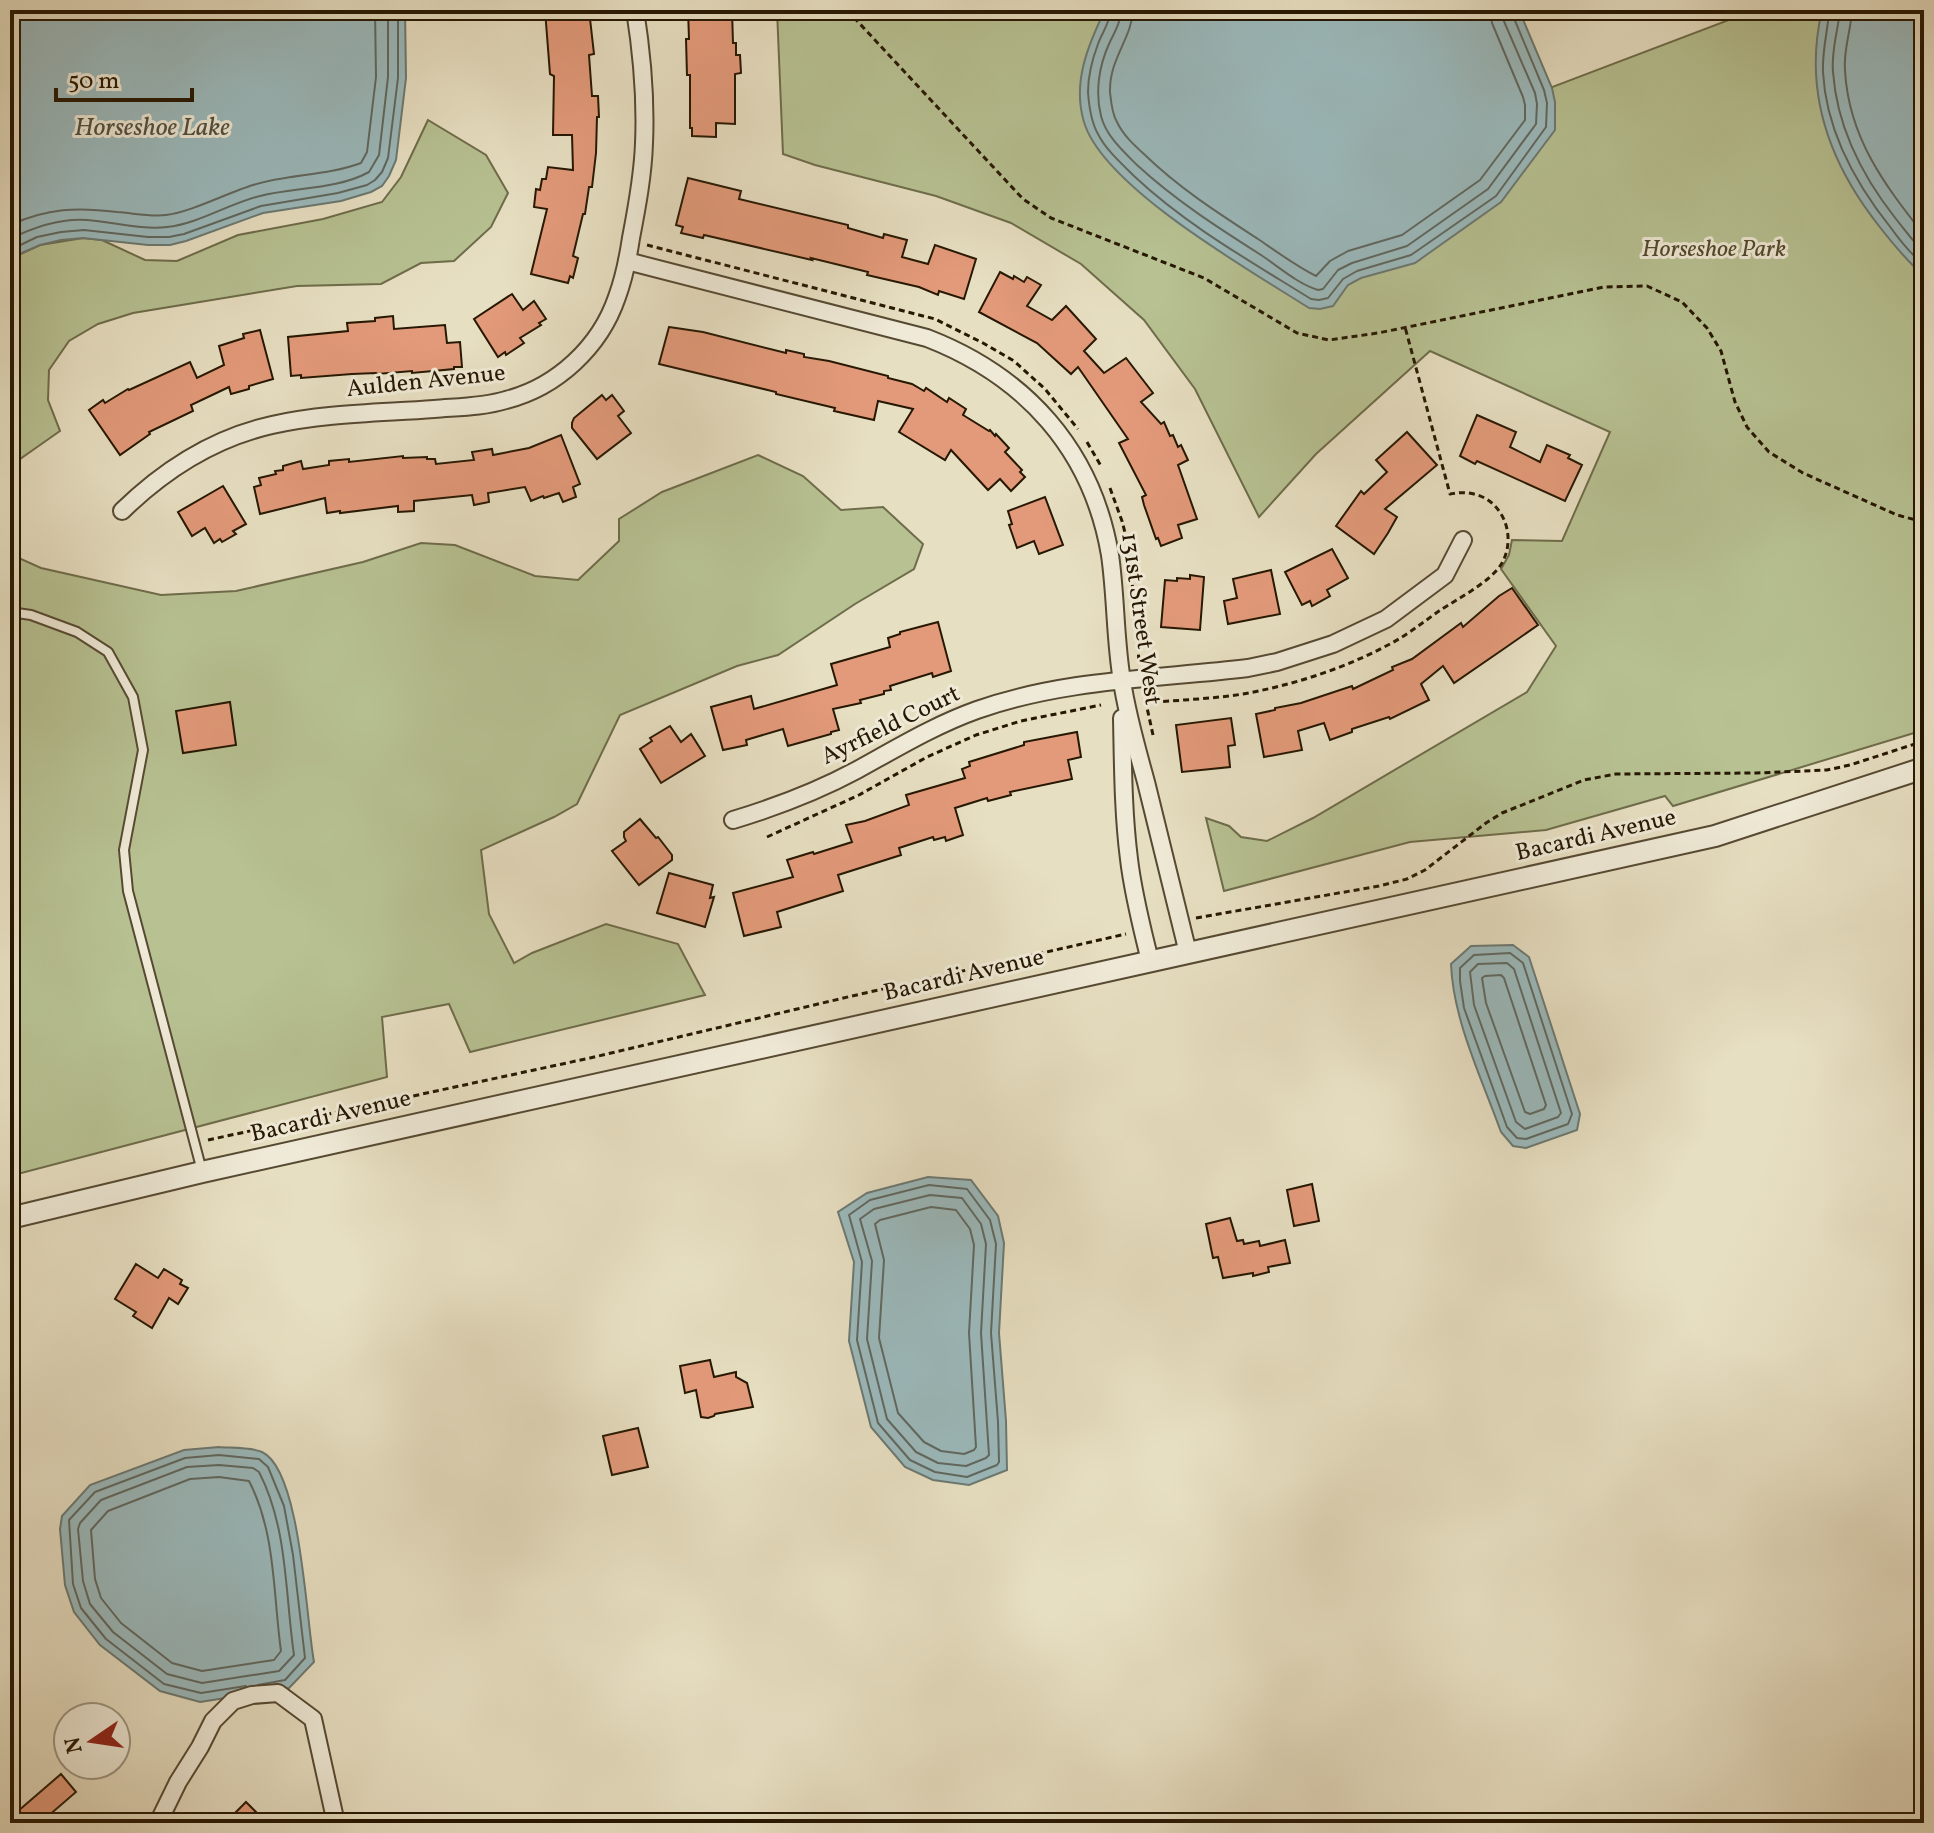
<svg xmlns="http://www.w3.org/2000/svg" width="1934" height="1833" font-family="Vollkorn,serif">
<rect width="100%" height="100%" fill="#e7dfc2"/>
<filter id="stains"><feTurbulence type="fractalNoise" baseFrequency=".0025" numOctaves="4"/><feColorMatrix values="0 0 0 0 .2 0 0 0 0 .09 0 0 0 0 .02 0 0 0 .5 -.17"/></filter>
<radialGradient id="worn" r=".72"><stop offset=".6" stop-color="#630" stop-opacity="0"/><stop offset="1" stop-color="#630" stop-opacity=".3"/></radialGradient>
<g fill="#b7c192" stroke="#6e6c4a" stroke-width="2">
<path d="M777 10H1211L1255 200 1755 10H1924V730L1673 806 1665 796 1546 830 1410 842 1224 891 1206 818 1229 826 1241 837 1267 841 1313 818 1527 692 1556 646 1501 569 1509 555 1512 540 1562 541 1610 432 1430 351 1316 454 1259 517 1195 389 1144 320 1081 264 1011 223 936 196 815 165 783 154Z"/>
<path d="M428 120 486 155 508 193 491 227 454 261 421 263 381 284 297 286 133 313 98 324 69 341 49 370 48 400 60 431 10 466V259L40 245 83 238 102 240 145 260 177 261 238 235 323 219 382 202 401 177Z"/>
<path d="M758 455 803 476 841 510 883 507 923 544 914 569 855 604 778 655 737 666 620 715 577 804 554 817 481 850 489 914 514 963 532 953 606 924 678 944 705 995 470 1052 449 1004 382 1017 387 1077 10 1176V554L41 568 161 595 236 591 363 562 421 543 455 545 535 576 578 580 619 541V519L662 492Z"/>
</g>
<g fill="#9bbabd" stroke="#6c7972" stroke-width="2">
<path d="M10 10H405L406 78 396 160 389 176 382 186 371 192 341 201 263 213 186 241 170 245H148L83 238 61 240 40 245 10 258Z"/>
<path d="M1105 10H1296L1308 13 1326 10H1519L1552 88 1555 102V130L1501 202 1415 263 1361 278 1348 285 1333 306 1320 309 1309 308C1251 271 1103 187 1084 122 1072 83 1088 45 1105 10Z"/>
<path d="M1822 10H1924V276C1907 261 1893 244 1879 226 1829 163 1803 91 1822 10Z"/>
<path d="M1513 945 1529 957 1580 1114 1577 1130 1526 1148 1513 1146 1501 1132C1482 1079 1453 1020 1451 964L1471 946Z"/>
<path d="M928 1177 971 1180 998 1216 1004 1243 999 1333 1006 1421 1007 1470 969 1485 933 1480 905 1467 871 1427 849 1341 854 1262 838 1212 867 1193Z"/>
<path d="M219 1447C230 1448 252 1447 262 1452 301 1470 306 1620 314 1662L289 1688 200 1702 160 1691 100 1645 74 1612 65 1585 60 1529 62 1516 90 1485 184 1450Z"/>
</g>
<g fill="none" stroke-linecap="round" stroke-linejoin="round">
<g stroke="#606860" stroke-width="2">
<path d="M1111 10C1110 22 1102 33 1098 44 1092 60 1088 75 1088 92 1089 106 1091 122 1098 134 1106 150 1121 163 1134 176 1186 225 1250 261 1311 299L1319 300 1328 298 1343 279 1357 271 1411 255 1496 196 1546 127 1547 103 1544 90 1513 16 1512 10"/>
<path d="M1121 10C1121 22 1114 33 1109 44 1099 66 1095 92 1101 116 1106 136 1123 151 1137 165 1175 200 1217 227 1261 255 1279 267 1298 284 1318 290L1323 289 1338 270 1352 263 1407 246 1488 189 1536 124 1537 104 1535 93 1503 19 1502 10"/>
<path d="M1133 10C1132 38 1109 59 1110 92 1111 102 1112 114 1117 122 1123 135 1134 145 1145 155 1179 188 1218 213 1258 239 1277 252 1296 266 1316 276L1330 261 1348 251 1402 235 1480 180 1525 120V105L1523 97 1492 23 1490 10"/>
<path d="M1829 10C1828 31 1822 50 1823 72 1826 131 1855 183 1891 228 1901 242 1911 254 1924 265"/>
<path d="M1840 10C1838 31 1831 51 1833 72 1837 128 1862 176 1896 219 1905 230 1913 242 1924 252"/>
<path d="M1852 10C1851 31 1843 50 1845 71 1849 138 1884 184 1924 235"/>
<path d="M10 225C48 208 77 207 117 212 133 213 150 217 166 215 191 212 227 193 253 185 288 174 326 176 361 163L367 152 376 77 375 10"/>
<path d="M10 239C34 227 60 218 87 220 113 222 141 230 167 227 198 224 230 203 260 196 295 187 336 190 369 172L379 155 388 77V10"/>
<path d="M10 250 37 237 61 232 84 230 148 237H169L184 234 261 206 338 193 367 185 375 180 382 172 388 158 398 78V10"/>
<path d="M1510 953 1523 963 1572 1114 1568 1124 1526 1139 1517 1138 1507 1127 1464 1008 1460 981V968L1474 955Z"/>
<path d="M1507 963 1514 969 1561 1113 1558 1117 1525 1129 1516 1122 1474 1005 1470 972 1478 964Z"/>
<path d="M1501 975 1504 978 1546 1105 1544 1109 1530 1114 1525 1112 1486 1003 1482 978 1485 976Z"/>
<path d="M929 1185 967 1189 990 1220 996 1244 991 1333 998 1422 999 1462 997 1465 967 1477 935 1472 910 1460 878 1423 857 1340 862 1262 849 1215 870 1200Z"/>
<path d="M930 1195 962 1198 981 1224 986 1244 981 1333 989 1455 986 1458 966 1466 938 1463 916 1452 887 1419 867 1339 872 1261 860 1219 874 1209Z"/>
<path d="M931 1207 956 1210 970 1229 974 1245 969 1333 976 1447 974 1450 964 1454 941 1451 924 1442 898 1413 879 1338 884 1260 875 1224 880 1220Z"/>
<path d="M219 1465 253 1468 259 1472C288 1528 285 1594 294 1655L279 1671 202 1683 167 1674 113 1632 90 1604 83 1581 78 1529 80 1523 101 1500 187 1467Z"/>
<path d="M219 1477 249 1481C276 1533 273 1594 281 1651L274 1660 202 1671 172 1663 121 1623 101 1598 95 1579 91 1530 108 1511 190 1479Z"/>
<path d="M246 1686 201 1693 164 1684 106 1639 81 1608 73 1584 69 1520 95 1492 185 1458 219 1455 259 1459 268 1467 284 1506 293 1555 305 1658 285 1680 258 1685"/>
</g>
</g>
<g fill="#e39a7a" stroke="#261702" stroke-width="2">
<path d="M545 10H589L594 54 589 55 592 96H598L599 117H597L596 153 592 187H589L585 214H583L573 256 578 258 573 278 570 276 568 283 531 274 547 209 534 207 536 189 540 190 542 179H546L548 167 573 170 572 135H553L554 76 550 74Z"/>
<path d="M688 10H732L733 43H736V55H740L741 73 735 74V124L716 123V137L692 136V128H690V75H687L686 39H689Z"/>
<path d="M688 178 741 191 739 199 848 225V228L883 238 884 234 907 240 902 257 928 264 935 245 976 259 964 299 939 291 938 295 919 287 867 275 868 272 811 258 812 260 704 235 703 238 681 233 683 227 676 225Z"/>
<path d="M1000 272 1013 279 1014 276 1024 282 1027 277 1041 285 1027 306 1052 320 1066 306 1096 339 1084 351 1104 373 1126 358 1153 393 1141 402 1161 424 1164 422 1170 436 1173 435 1178 447 1181 445 1188 460 1178 465 1197 519 1178 525 1182 538 1161 546 1158 538 1156 539 1144 505 1142 497 1146 495 1119 443 1128 439 1078 367 1071 374 1037 343 979 312Z"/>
<path d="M512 294 523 310 534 301 546 319 539 323 541 325 520 338 524 343 506 355 505 352 498 357 474 319Z"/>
<path d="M393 316 394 329 445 325 447 343 460 342 462 367H454V369L412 373V371L377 374 376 373 352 374 301 378V375L291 376 288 337 348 331 347 323 375 321V318Z"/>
<path d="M669 327 703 332 786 353V350L804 354V357L829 361 888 376V378L912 384 924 391 926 388 947 402 949 398 966 409 963 415 989 431 990 430 995 436 996 434 1009 448 1005 452 1022 470 1020 472 1025 477 1011 491 1000 479 988 490 951 450 945 460 899 432 913 409 878 401 874 420 834 411 835 408 776 394V392L659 364Z"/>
<path d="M260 330 273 379 249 386V389L231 394 229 387 191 405 193 411 149 432 150 434 120 455 89 410 103 400 105 403 128 389 129 390 190 362 197 378 224 365 219 346 244 338 243 334Z"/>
<path d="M602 395 606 400 612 395 624 411 618 416 631 433 597 459 572 428V423L574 418Z"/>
<path d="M1477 415 1516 432 1510 447 1540 462 1547 445 1570 455 1568 458 1582 465 1565 501 1477 461 1475 464 1460 456Z"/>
<path d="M1407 432 1437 465 1385 509 1397 517 1388 533 1374 554 1336 526 1361 491 1364 494 1387 472 1376 460Z"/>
<path d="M561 435 580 484 573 487 576 497 563 502 559 493 544 498 543 496 531 501 525 487 488 493 489 502 474 505 472 495 414 501V511L398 512V506L340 513V511L327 513 325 498 260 514 254 487 261 485 259 478 276 474 275 471 283 470V466L301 461 303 469 329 465V461L349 459V462L403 456V458L427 457V459H435L436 464 474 460 472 452 492 449 493 455 529 448Z"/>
<path d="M223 486 246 524 233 531 236 534 222 542 220 539 214 543 205 528 192 536 178 512Z"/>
<path d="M1045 497 1063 545 1039 554 1034 541 1017 548 1009 525 1012 524 1008 511Z"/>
<path d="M1332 549 1348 578 1327 590 1330 596 1312 606 1310 601 1302 605 1285 572Z"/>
<path d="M1271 570 1280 614 1228 624 1224 601 1237 598 1233 579Z"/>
<path d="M1190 575 1204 577 1200 630 1161 627 1165 580 1177 581V578L1190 579Z"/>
<path d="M1512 588 1538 625 1505 648 1454 683 1443 666 1421 684 1429 700 1390 719 1389 717 1352 729V732L1330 740 1324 723 1298 731 1302 750 1264 757 1256 714 1275 710V708L1301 703 1352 686 1353 689 1393 670 1392 667 1412 659 1461 623 1463 627 1499 596Z"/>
<path d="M938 622 951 671 933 677 932 673 890 686 891 690 884 691V694L860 700 861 703 833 709 839 730 831 732V734L788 746 783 729 746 740 747 745 723 750 711 707 751 696 754 709 837 685 831 664 890 647 888 638 900 634V632Z"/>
<path d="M230 702 236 745 183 753 176 711Z"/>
<path d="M1231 718 1235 745 1228 746 1230 767 1182 772 1176 725Z"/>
<path d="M670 726 681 742 691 734 705 756 661 783 640 749 652 741 650 738Z"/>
<path d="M1077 732 1081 757 1068 760 1072 779 1010 792 1011 795 988 801 987 798 955 808 963 835 946 841 945 837 934 840 933 837 899 848 901 855 838 875 843 891 777 912 781 927 744 936 733 893 793 877 787 860 813 852 814 854 852 842 846 825 865 821 909 805 906 795 965 778 962 769 970 766 969 762 1024 745V742Z"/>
<path d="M640 819 656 838 658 837 672 855V860L639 885 612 851 626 841 624 837V832Z"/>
<path d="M669 873 713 885 710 898 714 897 705 927 657 913Z"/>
<path d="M1312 1184 1319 1221 1294 1226 1287 1190Z"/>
<path d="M1230 1218 1237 1241 1243 1240 1244 1244 1259 1241 1260 1246 1285 1240 1290 1263 1268 1267 1269 1272 1253 1276V1273L1223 1278 1218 1257 1213 1258 1206 1224Z"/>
<path d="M136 1264 158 1278 164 1269 182 1280 180 1284 188 1288 178 1304 169 1298 152 1328 133 1316 136 1312 115 1299Z"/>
<path d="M710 1360 714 1377 736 1372V1377L747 1383 753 1407 715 1414 714 1416 708 1418 701 1417 696 1390 685 1393 680 1366Z"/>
<path d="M638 1428 648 1467 612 1475 603 1436Z"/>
<path d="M61 1774 76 1792 40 1823H10V1818Z"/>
<path d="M246 1802 267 1823H225Z"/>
</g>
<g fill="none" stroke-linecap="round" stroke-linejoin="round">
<g stroke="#564932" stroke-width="12">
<path id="service" d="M10 612 31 615 77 632 108 652 133 697 143 750 124 850 128 891 202 1171"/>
</g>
<g stroke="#564932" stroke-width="20">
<g id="minor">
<path d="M627 261 927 338C1025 376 1092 449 1110 555 1116 596 1115 640 1122 681 1127 715 1137 749 1146 782 1160 839 1174 896 1188 953"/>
<path d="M122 511C164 470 214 438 272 425 325 413 381 413 434 409 458 407 483 407 506 400 557 387 600 347 617 297 624 278 628 258 631 238 637 207 643 175 644 143 646 98 642 54 635 10"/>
<path d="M1122 718C1123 765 1123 812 1129 859 1133 894 1142 928 1150 961"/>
<path d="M733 820C776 807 818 791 857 770 897 748 935 725 977 710 1065 679 1157 679 1248 668L1277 662 1333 644 1386 619 1445 575 1463 540"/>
<path d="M158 1823 178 1782 200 1747 213 1721 233 1701 252 1695 278 1693 313 1719 336 1823"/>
</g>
</g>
<g stroke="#564932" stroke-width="24">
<path id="tertiary" d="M10 1218 202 1172 1715 836 1924 768"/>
</g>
<g stroke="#261702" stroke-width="3" stroke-dasharray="6 4" stroke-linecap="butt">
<path d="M847 10 1023 199 1051 218 1204 278 1297 333 1329 340 1378 333 1604 287 1647 286 1682 302 1707 328 1721 351 1735 402 1747 427 1769 452 1803 473 1897 515 1924 522"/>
<path d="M647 245 935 319 983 343 1014 361 1045 389 1078 429"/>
<path d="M1087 442 1101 466"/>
<path d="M1110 488 1122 521 1129 548 1139 661"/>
<path d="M1153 735 1146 703C1178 700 1211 699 1243 694 1293 685 1343 669 1388 645 1406 636 1422 623 1439 611 1457 599 1491 582 1502 563 1511 547 1510 526 1499 511 1488 495 1469 490 1450 494L1405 327"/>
<path d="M767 837 859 795 927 757 976 735 1021 721 1101 705"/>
<path d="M1196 918 1379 886 1407 879 1425 870 1486 823 1502 813 1584 780 1616 774 1757 773 1827 770 1850 765 1924 741"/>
<path d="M208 1140 590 1058 852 996 1126 934"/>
</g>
<use href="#service" stroke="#efead7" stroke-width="8"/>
<use href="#minor" stroke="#efead7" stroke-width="16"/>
<use href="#tertiary" stroke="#efead7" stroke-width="20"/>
</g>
<g text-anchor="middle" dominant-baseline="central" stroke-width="6" stroke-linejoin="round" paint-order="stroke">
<g font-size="24" font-style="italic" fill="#524a2d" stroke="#efead7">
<text x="1714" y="250">Horseshoe Park</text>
</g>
<g font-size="24" fill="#261702" stroke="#efead7">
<text transform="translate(426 382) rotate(-6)">Aulden Avenue</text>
<text transform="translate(1140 619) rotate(82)">131st Street West</text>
<text transform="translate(891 726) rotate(-26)">Ayrfield Court</text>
<text transform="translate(1596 836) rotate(-13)">Bacardi Avenue</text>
<text transform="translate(964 976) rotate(-13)">Bacardi Avenue</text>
<text transform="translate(331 1117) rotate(-13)">Bacardi Avenue</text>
</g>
<g font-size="26" font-style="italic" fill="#4f5043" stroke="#efead7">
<text x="152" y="128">Horseshoe Lake</text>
</g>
</g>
<rect width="1934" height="1833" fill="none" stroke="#e7dfc2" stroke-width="40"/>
<rect x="12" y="12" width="1910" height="1809" fill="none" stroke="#261702" stroke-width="4"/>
<rect x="20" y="20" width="1894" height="1793" fill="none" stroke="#261702" stroke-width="2"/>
<g transform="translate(92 1741) rotate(257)"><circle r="38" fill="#efead7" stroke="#9f9682" stroke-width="2"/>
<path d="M0-6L14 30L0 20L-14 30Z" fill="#8f2418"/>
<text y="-12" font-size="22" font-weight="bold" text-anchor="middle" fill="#261702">N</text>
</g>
<path d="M56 88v12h136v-12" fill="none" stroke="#261702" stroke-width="4"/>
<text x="68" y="88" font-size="24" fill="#261702" stroke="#efead7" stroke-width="6" paint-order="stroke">50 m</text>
<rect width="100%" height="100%" filter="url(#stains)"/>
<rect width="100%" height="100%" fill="url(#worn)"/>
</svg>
